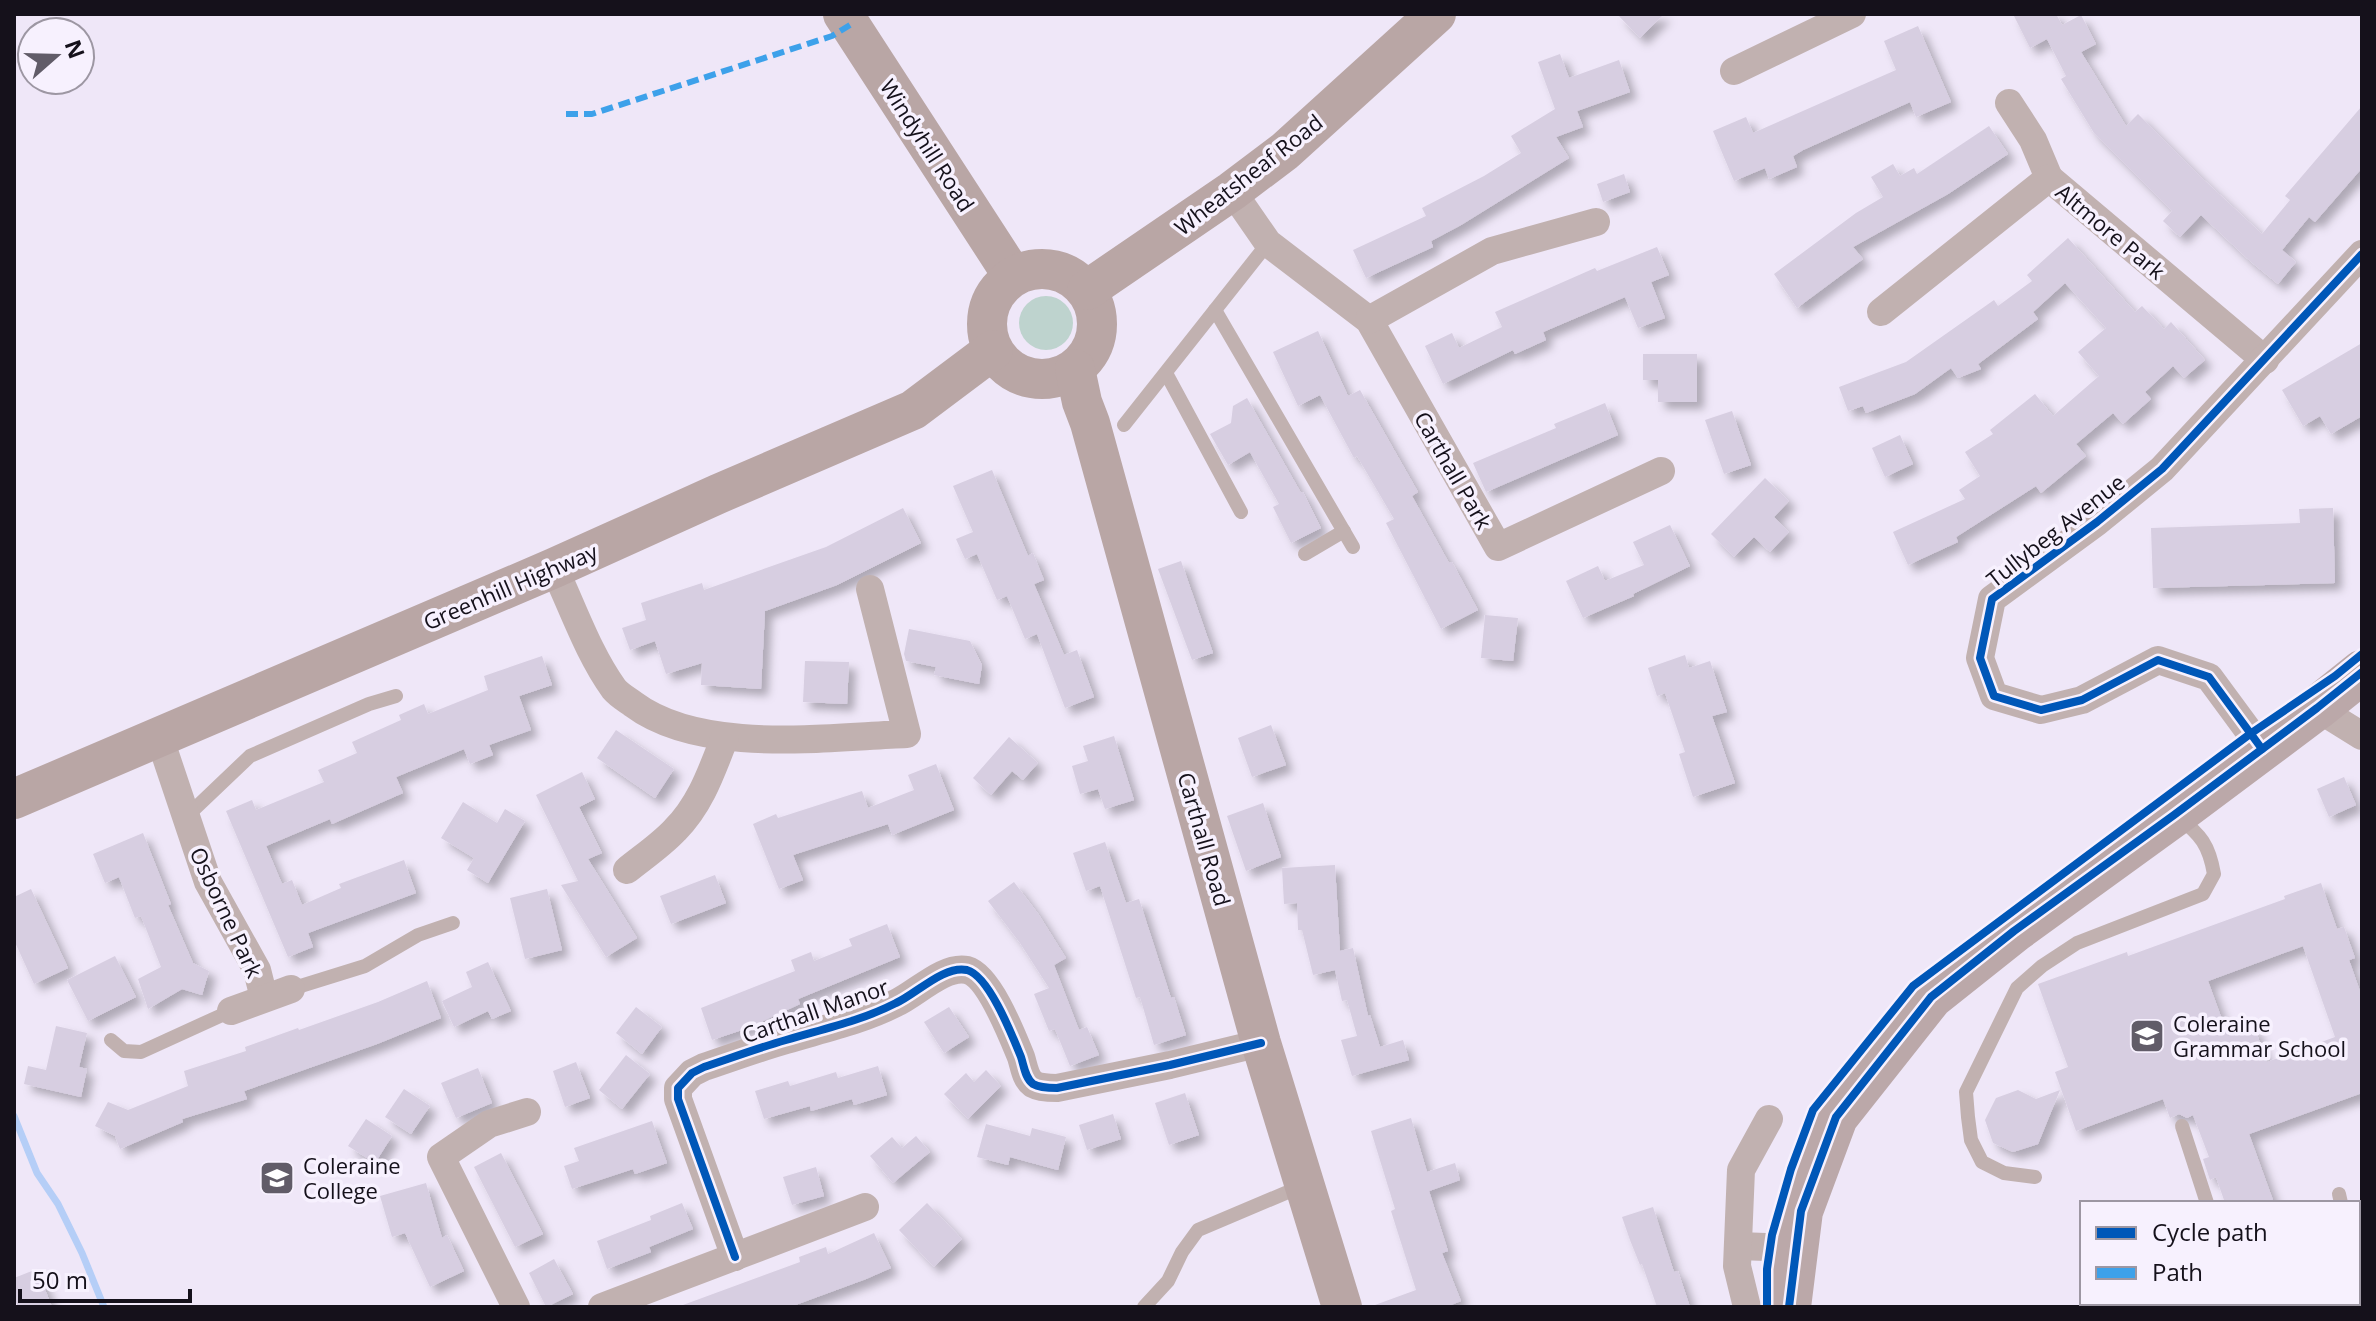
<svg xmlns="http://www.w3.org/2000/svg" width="2376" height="1321" font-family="'Open Sans',sans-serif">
<defs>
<filter id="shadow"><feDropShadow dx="7" dy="7" stdDeviation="4" flood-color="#0004"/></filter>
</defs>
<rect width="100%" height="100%" fill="#efe7f8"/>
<circle fill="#bed3ce" cx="1046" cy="323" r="27"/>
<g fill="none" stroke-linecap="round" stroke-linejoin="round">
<path stroke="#b5cef7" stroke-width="7" d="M14 1116 37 1173 58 1204 82 1253 104 1307"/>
</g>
<g fill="#d7cee1" fill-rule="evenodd" filter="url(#shadow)">
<path d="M1617 14H1664L1640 38Z"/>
<path d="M2013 14H2056L2062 25 2081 15 2096 44 2081 52 2126 126 2138 114 2203 179 2262 234 2290 200 2285 196 2362 106V168L2315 222 2309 217 2282 250 2296 262 2278 284 2250 261 2201 215 2180 237 2163 221 2172 211 2094 133 2061 79 2066 76 2047 39 2030 48Z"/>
<path d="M1918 26 1951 102 1916 117 1910 102 1803 150 1793 156 1797 167 1769 179 1765 168 1734 181 1713 131 1746 117 1753 133 1896 70 1884 41Z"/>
<path d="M1560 54 1569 78 1619 60 1630 92 1577 111 1583 127 1556 137 1569 158 1461 225 1431 241 1433 247 1366 278 1353 250 1426 216 1422 208 1484 176 1521 153 1511 136 1555 109 1538 62Z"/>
<path d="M1989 126 2008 154 1948 194 1853 247 1863 259 1797 308 1774 274 1856 213 1883 197 1871 177 1893 164 1900 176 1914 168 1917 174Z"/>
<path d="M1624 174 1630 192 1603 202 1597 184Z"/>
<path d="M2068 238 2135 312 2142 306 2164 329 2171 322 2205 360 2184 378 2173 366 2145 392 2151 399 2123 424 2113 413 2076 444 2086 456 2041 493 2036 486 1956 537 1958 542 1908 565 1893 532 1965 499 1959 490 1980 476 1965 452 1993 434 1990 430 2035 394 2053 416 2099 376 2078 352 2106 328 2065 283 2033 312 2038 319 1978 364 1981 369 1958 378 1951 368 1915 394 1866 413 1863 406 1848 411 1839 387 1906 362 1994 300 1998 306 2032 281 2027 275Z"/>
<path d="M1657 247 1669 275 1651 282 1665 318 1638 328 1625 297 1543 332 1546 340 1515 354 1513 350 1443 384 1425 346 1452 333 1459 348 1502 327 1495 312 1595 268 1597 271Z"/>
<path d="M1318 331 1348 396 1360 390 1418 492 1412 496 1449 563 1452 562 1478 610 1441 629 1386 523 1394 519 1357 456 1354 458 1320 395 1298 406 1273 352Z"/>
<path d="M2362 343V416L2331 434 2320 416 2303 426 2282 390Z"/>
<path d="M1643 354H1697V402H1658V380H1643Z"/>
<path d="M1247 398 1301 493 1303 492 1321 528 1291 543 1273 507 1279 504 1250 452 1228 465 1210 434 1231 423 1233 406Z"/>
<path d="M1605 403 1618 435 1486 492 1473 463 1556 428 1554 424Z"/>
<path d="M1732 411 1751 465 1724 474 1705 420Z"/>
<path d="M1900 435 1913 464 1885 477 1872 448Z"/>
<path d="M992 470 1028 556 1033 553 1044 580 1034 584 1064 655 1077 650 1094 697 1065 708 1037 634 1025 639 1007 596 997 600 977 554 965 559 956 539 973 532 953 486Z"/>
<path d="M1765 478 1789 501 1774 517 1789 532 1770 552 1754 537 1734 557 1711 534Z"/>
<path d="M903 508 921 543 837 585 765 611 761 689 701 685 702 663 666 674 655 641 630 650 622 628 646 620 641 603 702 583 704 590 826 547Z"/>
<path d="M2333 508 2335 583 2153 588 2151 528 2300 523 2299 509Z"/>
<path d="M1670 525 1690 566 1633 594 1634 596 1583 618 1566 581 1598 566 1605 581 1644 565 1633 542Z"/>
<path d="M1181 561 1213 653 1192 660 1158 569Z"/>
<path d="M1485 615 1518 618 1513 661 1481 658Z"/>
<path d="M909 629 970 641 982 665 979 684 934 675 936 667 906 661 904 654Z"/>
<path d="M1685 655 1689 668 1710 661 1727 712 1712 716 1735 783 1693 797 1679 754 1685 752 1665 693 1657 696 1648 668Z"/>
<path d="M542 656 552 685 519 696 531 730 489 745 493 755 470 764 464 749 396 777 403 793 332 824 330 819 266 846 282 884 292 880 302 905 341 888 339 884 404 860 416 893 308 933 313 947 288 957 226 811 252 800 256 810 324 782 318 770 357 753 352 742 401 720 399 715 424 704 428 714 488 690 484 676Z"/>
<path d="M805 661 849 662 847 704 803 702Z"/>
<path d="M1271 725 1286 765 1252 777 1238 738Z"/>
<path d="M616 730 674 769 655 798 597 758Z"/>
<path d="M1114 736 1134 800 1105 809 1098 789 1080 794 1072 766 1088 761 1083 746Z"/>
<path d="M1009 737 1038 763 1023 780 1012 771 991 795 973 778Z"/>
<path d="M936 764 954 810 892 835 888 824 793 855 803 880 779 889 753 824 776 814 778 818 862 791 868 808 914 790 908 775Z"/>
<path d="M582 772 595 799 579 807 602 853 588 859 637 938 606 957 561 885 578 881 536 795Z"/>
<path d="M2344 777 2356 805 2329 817 2317 789Z"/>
<path d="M463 802 497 823 505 809 525 821 488 883 467 870 474 858 441 838Z"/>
<path d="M1263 803 1281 857 1246 871 1227 816Z"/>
<path d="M143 833 171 904 168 905 193 963 209 971 202 995 182 989 148 1009 138 979 161 967 141 916 135 918 119 877 105 883 93 854Z"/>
<path d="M1105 842 1126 903 1139 899 1171 998 1174 997 1186 1035 1154 1045 1140 997 1136 998 1100 886 1086 891 1073 853Z"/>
<path d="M1335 865 1340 951 1353 948 1368 1016 1370 1015 1380 1047 1403 1040 1409 1060 1352 1076 1341 1040 1357 1036 1347 1000 1342 1001 1335 970 1313 975 1302 930H1298L1297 903 1284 904 1282 868Z"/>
<path d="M715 875 726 903 671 924 660 896Z"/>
<path d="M1014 882 1039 915 1066 958 1054 965 1079 1030 1087 1027 1099 1055 1070 1066 1055 1029 1049 1031 1034 994 1049 988 1020 943 988 901Z"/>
<path d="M2321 883 2337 929 2344 927 2355 958 2349 960 2362 997V1093L2249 1134 2274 1203H2225L2216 1177 2210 1180 2203 1159 2209 1157 2193 1115 2187 1118 2179 1114 2170 1118 2163 1099 2076 1131 2055 1072 2068 1067 2038 984 2127 952 2128 956 2285 899 2284 896ZM2303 946 2335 1037 2267 1062 2254 1026 2228 1036 2208 981Z"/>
<path d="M31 889 68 968 34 984 14 940V897Z"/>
<path d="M547 889 562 950 525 959 510 898Z"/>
<path d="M887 924 900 957 798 999 800 1004 748 1028 712 1040 701 1008 795 971 791 960 811 952 814 961 852 946 849 939Z"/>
<path d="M115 956 136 997 88 1021 67 980Z"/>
<path d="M488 962 511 1011 492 1019 488 1011 454 1027 442 1001 472 987 466 972Z"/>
<path d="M427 981 441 1018 377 1044 244 1091 247 1099 182 1119 183 1122 120 1149 115 1136 95 1126 108 1102 128 1110 188 1086 184 1071 246 1051 245 1047 298 1028 299 1030 378 1002Z"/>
<path d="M636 1007 662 1027 642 1054 616 1033Z"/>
<path d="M949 1007 969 1037 944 1053 924 1022Z"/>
<path d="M56 1026 87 1033 79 1067 87 1069 81 1097 24 1084 28 1066 46 1070Z"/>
<path d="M626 1055 650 1074 622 1109 599 1090Z"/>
<path d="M576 1062 590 1098 565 1107 553 1071Z"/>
<path d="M878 1066 887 1095 854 1105 852 1099 811 1111 810 1106 764 1119 755 1091 788 1081 790 1086 836 1072 838 1078Z"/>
<path d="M478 1068 492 1103 456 1118 441 1083Z"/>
<path d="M986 1070 1001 1086 968 1119 944 1094 966 1073 974 1082Z"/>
<path d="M404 1089 430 1106 411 1134 385 1117Z"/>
<path d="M2018 1090 2036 1099 2060 1090 2038 1144 2013 1152 1993 1143 1985 1120 1996 1098Z"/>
<path d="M1185 1093 1199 1135 1169 1145 1155 1103Z"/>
<path d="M1113 1114 1121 1139 1087 1150 1079 1125Z"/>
<path d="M1411 1118 1427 1172 1455 1163 1460 1180 1429 1191 1448 1251 1442 1253 1461 1301 1446 1307H1376L1375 1305 1416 1290 1391 1211 1395 1209 1371 1131Z"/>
<path d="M366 1119 392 1136 375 1163 348 1146Z"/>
<path d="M652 1121 667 1163 635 1174 633 1169 572 1189 564 1166 579 1161 574 1148Z"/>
<path d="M986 1124 1030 1136 1032 1128 1066 1137 1058 1170 1010 1157 1008 1165 977 1157Z"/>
<path d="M916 1136 930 1152 893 1183 870 1156 892 1137 902 1148Z"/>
<path d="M501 1153 543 1234 515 1247 474 1167Z"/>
<path d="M816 1167 824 1196 792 1205 783 1177Z"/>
<path d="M426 1183 442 1238 447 1235 464 1271 430 1287 405 1233 392 1237 380 1196Z"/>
<path d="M682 1203 693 1229 649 1247 651 1252 607 1269 597 1241 651 1220 650 1216Z"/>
<path d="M927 1203 962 1239 934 1267 899 1230Z"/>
<path d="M1653 1207 1674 1272 1678 1271 1690 1307H1657L1642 1264 1640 1265 1630 1240 1622 1217Z"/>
<path d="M874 1233 891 1268 866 1279 790 1307H684L683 1305 800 1262 799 1257 826 1247 828 1254Z"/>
<path d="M554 1259 573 1294 546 1307 529 1273Z"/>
<path d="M37 1269 52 1307H18L14 1297V1278Z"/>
</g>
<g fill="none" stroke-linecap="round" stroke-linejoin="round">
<g stroke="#c1b1b0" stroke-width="14">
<path d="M1215 310 1353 547"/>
<path d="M1166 373 1241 512"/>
<path d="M1124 425 1268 243"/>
<path d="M1305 554 1344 531"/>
<path d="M186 817 250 756 369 704 396 696"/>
<path d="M291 989 365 966 418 935 453 923"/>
<path d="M111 1040 124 1051 141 1052 231 1011"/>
<path d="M2182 1126 2207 1203"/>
<path d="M2035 1177 2004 1173 1982 1162 1971 1140 1968 1117 1966 1092 2017 988 2042 966 2077 943 2203 894 2214 874C2209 845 2201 835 2178 817"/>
<path d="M2339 1194 2341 1203"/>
<path d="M2241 1303 2243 1307"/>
<path d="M1144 1307 1168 1281 1182 1252 1198 1230 1302 1186"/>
<path d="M2329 1307 2340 1303"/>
</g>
<g stroke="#c1b1b0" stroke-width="28">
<path d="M1734 71 1852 14"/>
<path d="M2009 103 2033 140 2049 178"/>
<path d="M1232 191 1268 243 1369 320 1498 547 1661 471"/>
<path d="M1881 312 2049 178 2265 360"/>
<path d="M1369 320 1492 251 1596 222"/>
<path d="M554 568C573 608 588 653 614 689 619 695 626 699 633 704 701 755 826 737 907 734L870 589"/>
<path d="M2317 708 2362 736"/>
<path d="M159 736 208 882 257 970 264 998"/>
<path d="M2262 749 2209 677 2158 660 2082 700 2041 710 1994 696 1980 658 1992 599 2097 522 2162 469 2362 254"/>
<path d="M627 870C643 857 661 845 675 830 701 804 712 770 725 737"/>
<path d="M231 1011 291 989"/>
<path d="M1738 1246 1797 1248"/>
<path d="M735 1257 678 1099V1088L692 1073 704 1067C731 1058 758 1048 786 1040 823 1029 861 1021 896 1003 916 994 944 965 967 970 989 976 1012 1035 1021 1057 1024 1066 1025 1078 1033 1084 1040 1088 1050 1088 1057 1088L1170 1065 1261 1043"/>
<path d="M516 1307 441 1157 489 1124 527 1112"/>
<path d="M602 1307 865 1207"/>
<path d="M1747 1307 1737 1266 1741 1170 1769 1119"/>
</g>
<g stroke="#b9a6a5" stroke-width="40">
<path d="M843 14 1013 276"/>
<circle cx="1042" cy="324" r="55"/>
<path d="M1087 290 1232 191 1285 151 1436 14"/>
<path d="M1075 369 1082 402 1090 423 1261 1043 1342 1307"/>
<path d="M14 799 554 568 718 494 913 410 993 350"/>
</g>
<path stroke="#bba8a9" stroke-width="44" d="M1789 1307 1801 1211 1836 1117 1931 997 2014 931 2174 815 2317 708 2362 672"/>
<path stroke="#3da1ea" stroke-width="6" stroke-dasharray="12 6" stroke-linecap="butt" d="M566 114H592L832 36 850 25"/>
<g stroke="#f7f1fe" stroke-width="13">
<g id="cycleway">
<path d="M2262 749 2209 677 2158 660 2082 700 2041 710 1994 696 1980 658 1992 599 2097 522 2162 469 2362 254"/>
<path d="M735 1257 678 1099V1088L692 1073 704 1067C731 1058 758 1048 786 1040 823 1029 861 1021 896 1003 916 994 944 965 967 970 989 976 1012 1035 1021 1057 1024 1066 1025 1078 1033 1084 1040 1088 1050 1088 1057 1088L1170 1065 1261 1043"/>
<path d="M1767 1307V1269L1772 1235 1791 1169 1813 1110 1913 986 2250 734 2335 676 2362 654"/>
<path d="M1789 1307 1801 1211 1836 1117 1931 997 2014 931 2174 815 2317 708 2362 672"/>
</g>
</g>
<use href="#cycleway" stroke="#0057b8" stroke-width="8"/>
</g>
<defs>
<g id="school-square" transform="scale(1.8)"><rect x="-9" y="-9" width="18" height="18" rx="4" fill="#615c68" stroke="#f7f1fe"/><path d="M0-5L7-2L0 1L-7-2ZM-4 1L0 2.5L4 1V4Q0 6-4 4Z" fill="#fff"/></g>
</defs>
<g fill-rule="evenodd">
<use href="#school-square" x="2147" y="1036"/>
<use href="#school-square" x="277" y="1178"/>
</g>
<g text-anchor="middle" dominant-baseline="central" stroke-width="7" stroke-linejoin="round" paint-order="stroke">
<g font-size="22" fill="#15111b" stroke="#f7f1fe">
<text transform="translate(928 145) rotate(57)">Windyhill Road</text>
<text transform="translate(1248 174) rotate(-38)">Wheatsheaf Road</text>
<text transform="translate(2111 231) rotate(40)">Altmore Park</text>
<text transform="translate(1454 470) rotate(60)">Carthall Park</text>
<text transform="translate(2055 530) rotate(-38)">Tullybeg Avenue</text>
<text transform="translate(510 586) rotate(-23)">Greenhill Highway</text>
<text transform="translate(1205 839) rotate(74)">Carthall Road</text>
<text transform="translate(227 912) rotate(65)">Osborne Park</text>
<text transform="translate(815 1010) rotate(-19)">Carthall Manor</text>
</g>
<g font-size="22" fill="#15111b" stroke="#f7f1fe" text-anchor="start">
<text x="2173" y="1023">Coleraine<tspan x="2173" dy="25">Grammar School</tspan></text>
<text x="303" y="1165">Coleraine<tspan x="303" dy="25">College</tspan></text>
</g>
</g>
<rect width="2376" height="1321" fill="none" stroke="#15111b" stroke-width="32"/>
<rect x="2080" y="1201" width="280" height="104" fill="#f7f1fe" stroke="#9d97a3" stroke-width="2"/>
<rect x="2096" y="1227" width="40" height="12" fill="#0057b8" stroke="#9d97a3" stroke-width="2"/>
<text x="2152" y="1241" font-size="24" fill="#15111b">Cycle path</text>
<rect x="2096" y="1267" width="40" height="12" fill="#3da1ea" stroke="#9d97a3" stroke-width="2"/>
<text x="2152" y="1281" font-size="24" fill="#15111b">Path</text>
<g transform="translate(56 56) rotate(70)"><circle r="38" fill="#f7f1fe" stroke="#9d97a3" stroke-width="2"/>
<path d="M0-6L14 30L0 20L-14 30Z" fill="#615c68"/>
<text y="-12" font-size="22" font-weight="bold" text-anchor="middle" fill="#15111b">N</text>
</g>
<path d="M20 1289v12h170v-12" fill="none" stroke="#15111b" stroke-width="4"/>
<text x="32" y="1289" font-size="24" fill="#15111b" stroke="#f7f1fe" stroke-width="6" paint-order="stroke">50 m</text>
</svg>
